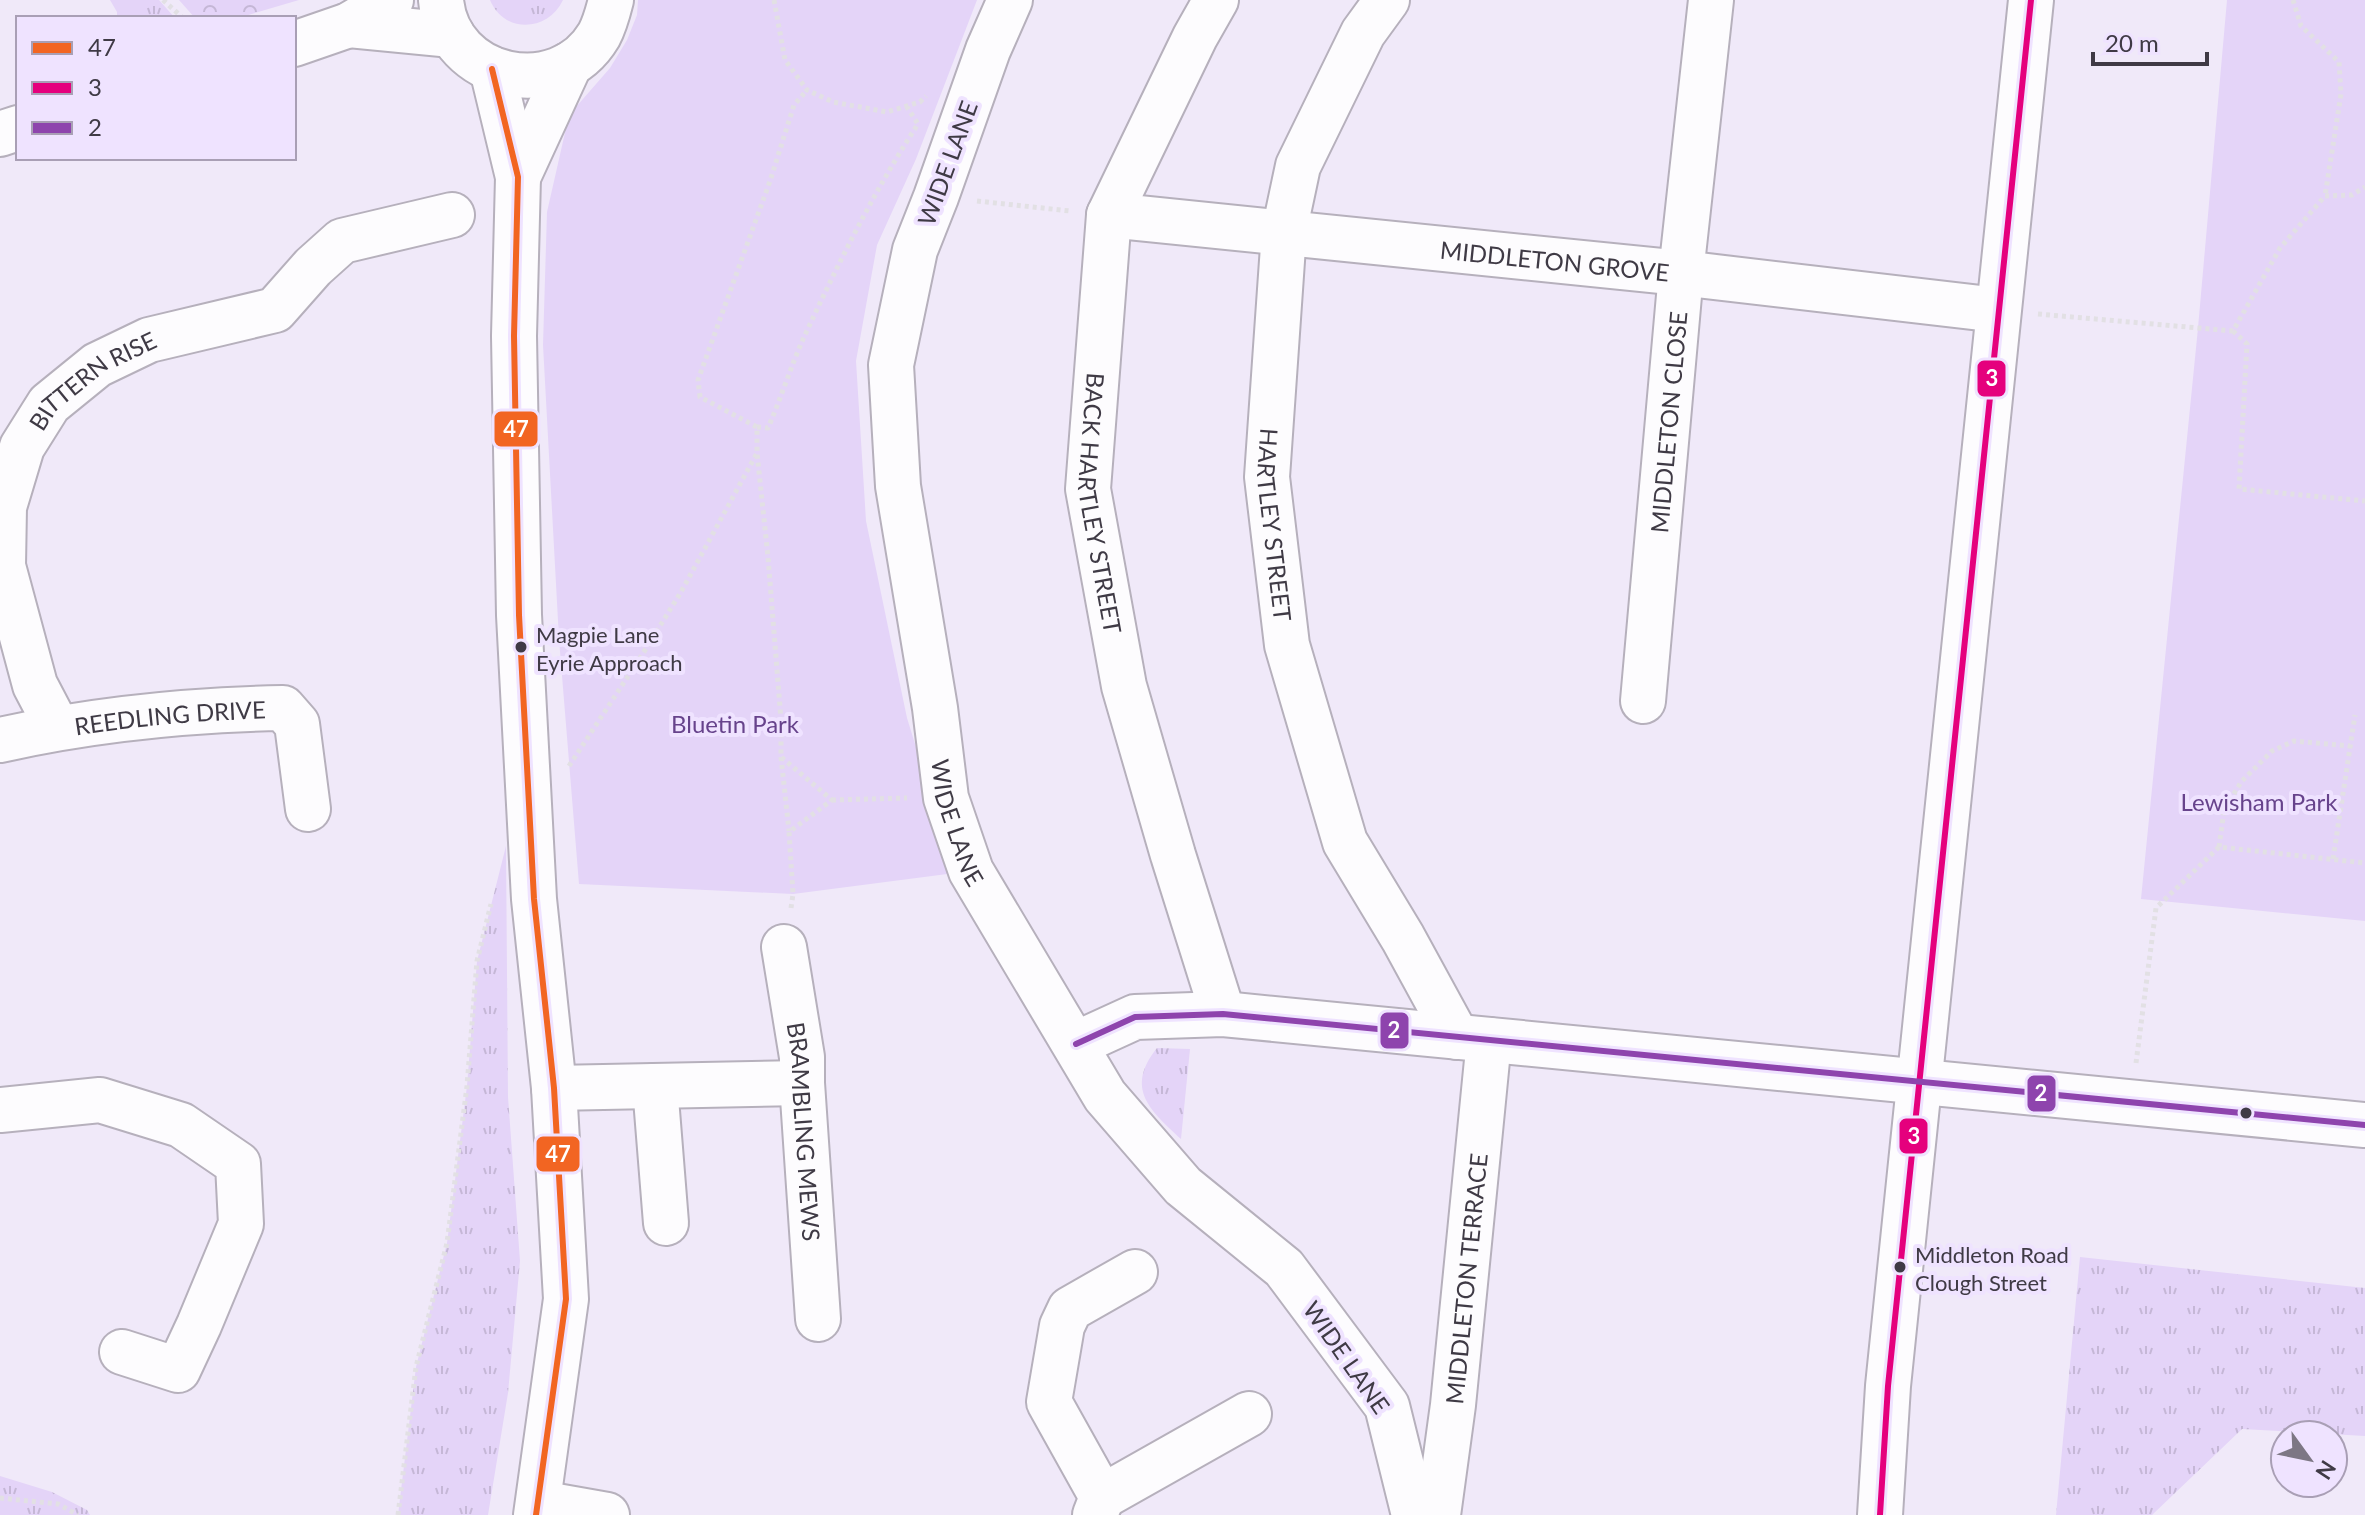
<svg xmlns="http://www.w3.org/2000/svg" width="2365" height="1515" font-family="Lato,sans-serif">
<defs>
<pattern id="grass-tufts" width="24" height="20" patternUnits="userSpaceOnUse" patternTransform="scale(2)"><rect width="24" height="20" fill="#e4d4f8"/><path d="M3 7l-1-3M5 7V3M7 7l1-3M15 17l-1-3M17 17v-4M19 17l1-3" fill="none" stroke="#c5b7d6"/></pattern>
<pattern id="forest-crowns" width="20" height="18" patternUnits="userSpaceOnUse" patternTransform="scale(2)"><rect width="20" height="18" fill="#e4d4f8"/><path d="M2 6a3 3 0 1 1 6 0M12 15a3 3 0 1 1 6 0" fill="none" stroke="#c5b7d6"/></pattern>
</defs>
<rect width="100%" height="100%" fill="#f0e9f9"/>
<g fill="url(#grass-tufts)">
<path d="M110 0H159L175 18H117V12Z"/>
<path d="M490 0H563C548 32 504 34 490 0Z"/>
<path d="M506 846 508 1097 520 1261 508 1393 488 1515H398L416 1367 447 1243 467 1086 477 961Z"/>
<path d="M1157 1048 1190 1049 1181 1139C1151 1111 1124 1089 1157 1048Z"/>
<path d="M2080 1257 2365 1288V1436L2242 1429 2152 1515H2056Z"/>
<path d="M0 1476 52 1492 87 1510 90 1515H0Z"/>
</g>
<path fill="url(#forest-crowns)" d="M179 0H299L238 18H195Z"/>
<g fill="#e4d4f8">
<path d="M638 0H977L916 159 877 245 856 361 866 521 907 718 955 873 793 894 579 884 559 639 543 345 547 212 569 115 610 68 627 40 637 15Z"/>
<path d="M2227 0H2365V921L2141 899 2198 328Z"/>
</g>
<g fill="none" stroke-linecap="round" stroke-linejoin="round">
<g stroke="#b6b0bc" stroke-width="48">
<g id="minor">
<path d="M441 0C448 80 558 104 599 35 605 24 608 12 611 0"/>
<path id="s1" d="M1010 0 988 50 936 197 915 250 891 365 898 486 935 708 946 798 971 871 1105 1096 1183 1186 1284 1268 1387 1406 1414 1515"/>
<path id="s2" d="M1216 0 1195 37 1109 215 1088 489 1124 686 1173 855 1223 1014"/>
<path id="s3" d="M1387 0 1363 33 1298 166 1284 232 1267 477 1287 645 1345 842 1403 938 1457 1037"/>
<path d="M349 25 452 35"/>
<path d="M294 44 349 25 391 0"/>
<path d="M492 69 518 177 514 336 519 615 534 899 554 1088 566 1299 536 1515"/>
<path d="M0 134 18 128"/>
<path d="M518 177 570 64"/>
<path id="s4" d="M1109 215 1681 273 1998 310"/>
<path id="s5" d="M1643 701 1681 273 1711 0"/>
<path id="s6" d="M57 727 35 685 3 566 4 507 22 447 49 404 97 365 149 340 275 310 313 267 342 241 452 215"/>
<path id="s7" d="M0 740C94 719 187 710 283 708L297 724 308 809"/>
<path id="s8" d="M784 947 802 1057V1083L818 1319"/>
<path d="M1076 1044 1135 1017 1223 1014 2365 1125"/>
<path d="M655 1086 666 1223"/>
<path d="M554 1088 802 1083"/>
<path d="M0 1110 100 1100 181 1125 238 1164 241 1224 199 1325 178 1370 122 1352"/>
<path d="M1102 1497 1249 1414"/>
<path d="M539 1503 607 1515"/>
<path d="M1095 1515 1102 1497 1049 1402 1062 1326 1070 1309 1135 1272"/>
<path id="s9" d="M1438 1515 1453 1405 1489 1040"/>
</g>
</g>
<g stroke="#b6b0bc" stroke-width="48">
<path id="major" d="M1880 1515 1888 1386 2031 0"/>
</g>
<g stroke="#e2e0e4" stroke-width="5" stroke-dasharray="4 4" stroke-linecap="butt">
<path d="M163 0 183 18"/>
<path d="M774 0 785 60 807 90 833 102 887 112 920 102 926 96"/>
<path d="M2293 0 2301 26 2339 62 2341 94 2325 196"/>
<path d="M977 201 1070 211"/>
<path d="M2038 314 2233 331 2280 248 2325 196 2352 195 2365 187"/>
<path d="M2233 331 2247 344 2239 489 2365 501"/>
<path d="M757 427 768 428C781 398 791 366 804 337 838 264 874 191 918 124L907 107"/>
<path d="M781 757 789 831"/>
<path d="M569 766 642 655 681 592 757 453"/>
<path d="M832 800 907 798"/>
<path d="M2219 847 2224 811 2241 782 2272 751 2294 741 2350 746"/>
<path d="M2333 859 2355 715"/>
<path d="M791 908 793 894 789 832 832 800 781 757V720L768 557 757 453V427L700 397 698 380 770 181 794 105 807 90"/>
<path d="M2136 1063 2156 908 2219 847 2365 863"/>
<path d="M0 1498 58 1504 78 1515"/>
<path d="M398 1515 416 1367 447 1243 467 1086 477 961 491 904"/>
</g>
<use href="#minor" stroke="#fdfcfe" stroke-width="44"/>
<use href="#major" stroke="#fdfcfe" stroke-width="44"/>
<g stroke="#efe3ff" stroke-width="12">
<path id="bus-1" d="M492 69 518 177 514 336 519 615 534 899 554 1088 566 1299 536 1515"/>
</g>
<g stroke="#efe3ff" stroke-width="12">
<path id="bus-2" d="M1880 1515 1888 1386 2031 0"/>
</g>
<g stroke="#efe3ff" stroke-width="12">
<path id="bus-3" d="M1076 1044 1135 1017 1223 1014 2365 1125"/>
</g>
<use href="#bus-1" stroke="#f26522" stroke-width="6"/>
<use href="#bus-2" stroke="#e5007d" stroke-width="6"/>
<use href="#bus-3" stroke="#8e44ad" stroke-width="6"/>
</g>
<g fill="#3f3a45" stroke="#efe3ff" stroke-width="3">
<circle cx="521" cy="647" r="7"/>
<circle cx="2246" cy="1113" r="7"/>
<circle cx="1900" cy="1267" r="7"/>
</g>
<g text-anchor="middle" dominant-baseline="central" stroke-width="8" stroke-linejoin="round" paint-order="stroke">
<g font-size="22" fill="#3f3a45" stroke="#efe3ff" text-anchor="start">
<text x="536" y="634">Magpie Lane<tspan x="536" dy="28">Eyrie Approach</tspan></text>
<text x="1915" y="1254">Middleton Road<tspan x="1915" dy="28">Clough Street</tspan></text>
</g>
<g font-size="24" fill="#3f3a45" stroke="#efe3ff">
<text transform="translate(947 163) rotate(-70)">WIDE LANE</text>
<text stroke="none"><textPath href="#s4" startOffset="448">MIDDLETON GROVE</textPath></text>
<text stroke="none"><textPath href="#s6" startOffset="392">BITTERN RISE</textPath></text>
<text stroke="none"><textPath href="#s5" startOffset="280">MIDDLETON CLOSE</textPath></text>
<text stroke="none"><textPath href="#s2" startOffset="530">BACK HARTLEY STREET</textPath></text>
<text stroke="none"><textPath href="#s3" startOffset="550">HARTLEY STREET</textPath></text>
<text stroke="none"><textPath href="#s7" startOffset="172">REEDLING DRIVE</textPath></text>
<text stroke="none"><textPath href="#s1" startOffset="848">WIDE LANE</textPath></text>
<text stroke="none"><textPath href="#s8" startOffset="186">BRAMBLING MEWS</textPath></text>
<text stroke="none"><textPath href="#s9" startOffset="238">MIDDLETON TERRACE</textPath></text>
<text transform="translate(1347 1357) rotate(55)">WIDE LANE</text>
</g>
<g font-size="24" fill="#67438c" stroke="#efe3ff">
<text x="735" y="723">Bluetin Park</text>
<text x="2259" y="801">Lewisham Park</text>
</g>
</g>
<g stroke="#efe3ff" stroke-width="3">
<rect x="1976" y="359" width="31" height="39" rx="8" fill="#e5007d"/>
<rect x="493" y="410" width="46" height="38" rx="8" fill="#f26522"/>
<rect x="1379" y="1011" width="31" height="39" rx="8" fill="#8e44ad"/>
<rect x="2026" y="1074" width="31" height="39" rx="8" fill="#8e44ad"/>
<rect x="1898" y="1117" width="31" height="38" rx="8" fill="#e5007d"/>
<rect x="535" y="1135" width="46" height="38" rx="8" fill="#f26522"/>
</g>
<g font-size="22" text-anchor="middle" font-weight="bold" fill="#fff">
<text x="1992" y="386">3</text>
<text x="516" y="437">47</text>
<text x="1394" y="1038">2</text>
<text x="2041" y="1101">2</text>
<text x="1914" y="1144">3</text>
<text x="558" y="1162">47</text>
</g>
<rect x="16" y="16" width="280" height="144" fill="#efe3ff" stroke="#a99fb5" stroke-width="2"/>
<rect x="32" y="42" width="40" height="12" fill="#f26522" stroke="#a99fb5" stroke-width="2"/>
<text x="88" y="56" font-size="24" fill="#3f3a45">47</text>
<rect x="32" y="82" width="40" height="12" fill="#e5007d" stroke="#a99fb5" stroke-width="2"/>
<text x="88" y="96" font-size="24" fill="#3f3a45">3</text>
<rect x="32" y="122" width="40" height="12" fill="#8e44ad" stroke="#a99fb5" stroke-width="2"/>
<text x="88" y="136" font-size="24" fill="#3f3a45">2</text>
<g transform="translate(2309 1459) rotate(123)"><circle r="38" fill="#efe3ff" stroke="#a99fb5" stroke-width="2"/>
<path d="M0-6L14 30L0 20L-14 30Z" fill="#7d7784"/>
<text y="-12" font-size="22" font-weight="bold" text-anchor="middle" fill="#3f3a45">N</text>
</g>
<path d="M2093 52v12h114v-12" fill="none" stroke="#3f3a45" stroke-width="4"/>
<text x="2105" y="52" font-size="24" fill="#3f3a45" stroke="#efe3ff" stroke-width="6" paint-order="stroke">20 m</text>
</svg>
